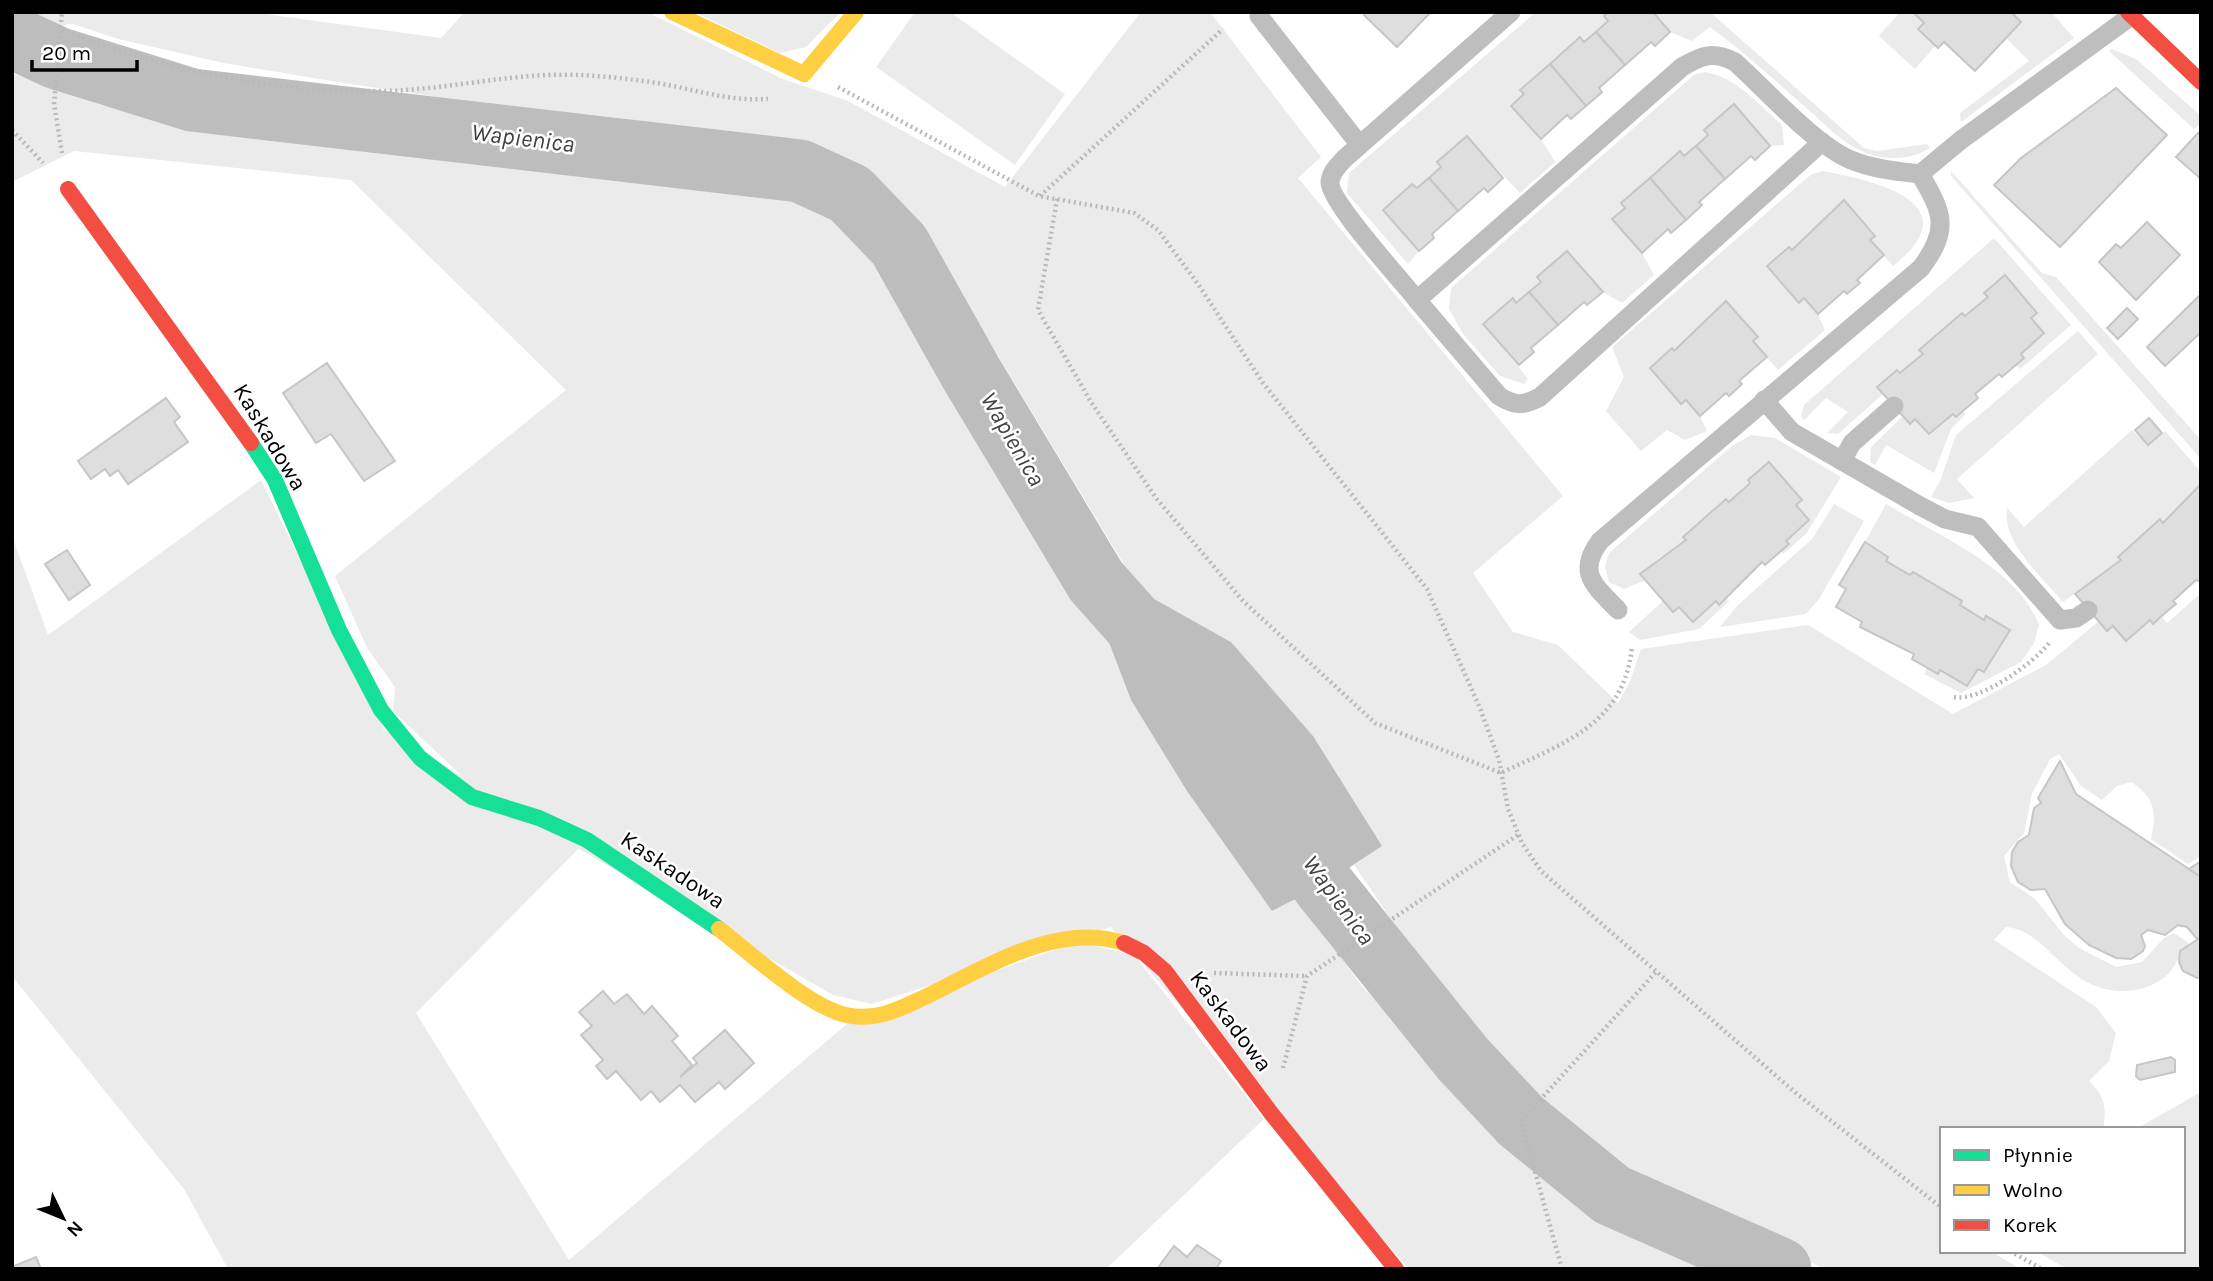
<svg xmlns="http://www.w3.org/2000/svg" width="2213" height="1281" font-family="Karla,sans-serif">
<rect width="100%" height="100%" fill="#fff"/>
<g fill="#ebebeb">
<path d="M12 12H250L441 38 465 12H647L785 80 848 101 1005 187 1141 12H1210L1321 157 1298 178 1563 496 1473 573 1513 632 1558 645 1618 703 1629 684 1641 649 1808 625 1953 714 2046 665 2099 621 2113 626 2127 641 2150 620 2153 624 2161 616 2167 623 2201 593V856L2188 864 2151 839C2157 813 2155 797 2131 782L2117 786 2102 800 2081 786 2059 754 2050 759 2032 794 2024 833 2004 856 2010 882 2035 899 2064 935 2079 948 2116 967 2142 962 2164 938 2174 933 2189 943C2178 953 2177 967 2165 977 2152 987 2135 992 2119 991 2063 988 2048 930 2006 927L1994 940 2096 1007 2116 1033 2109 1061 2089 1081C2105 1097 2107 1107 2103 1129H1942V1251H1990L2021 1269H1826L1612 1173 1479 1047 1354 865 1382 846 1231 642 1140 591 934 250 890 204 837 165 789 145 612 117 486 104 337 82 224 63 118 39 73 24 42 28Z"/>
<path d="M694 12H841L806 47 780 53Z"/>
<path d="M915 12H950L1065 94 1015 165 876 67Z"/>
<path d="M1536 12H1609L1608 21 1584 42 1580 38 1520 89 1524 94 1512 106 1541 139 1555 162 1520 193 1467 137 1437 162 1441 167 1417 188 1412 184 1383 209 1419 251 1408 264 1347 193 1349 173Z"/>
<path d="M1653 12H1710L1864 148 1877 151 1927 144 1930 148C1912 159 1890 161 1869 154 1844 146 1824 123 1804 106 1773 79 1743 51 1710 27L1692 41 1670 32Z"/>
<path d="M1900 12H1913L1924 23 1936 45 1915 69 1879 36Z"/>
<path d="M2011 12H2051L2074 38 1961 122 1960 113 2029 61 2006 38 2021 22Z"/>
<path d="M2112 49 2136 59 2201 116V123L2194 129 2109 51Z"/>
<path d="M1705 72C1736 77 1759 105 1782 125L1784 145 1770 146 1733 104 1705 130 1708 135 1684 156 1679 152 1621 203 1625 208 1612 219 1642 253 1654 275 1622 303 1603 292 1567 251 1537 277 1541 282 1516 303 1512 299 1483 323 1528 379 1524 384 1500 376 1463 334 1449 309 1451 288 1694 75Z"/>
<path d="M12 73 101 105 349 139 787 187 842 215 891 259 1040 529 1100 619 1131 700 1272 911 1298 898 1361 985 1508 1133 1604 1208 1731 1269H1409L1111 927 872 1004 833 995 478 791 393 711 395 687 367 648 335 576 566 390 351 180 74 151 12 182Z"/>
<path d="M1823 171C1876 181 1972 203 1893 266L1870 240 1875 235 1844 200 1792 250 1789 247 1767 266 1799 302 1804 298 1818 314 1825 330 1778 370 1753 341 1757 337 1726 301 1674 351 1671 349 1650 367 1681 404 1686 400 1700 416 1707 431 1685 440 1667 430 1641 451 1606 411 1624 377 1612 347 1801 183 1812 174Z"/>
<path d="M1951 171 2042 273 2056 277 2201 440V459L1951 176Z"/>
<path d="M1994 238 2071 325 2020 369 2016 365 2021 354 2044 333 2031 318 2037 312 2005 276 1985 293 1988 297 1965 316 1962 313 1920 349 1923 354 1900 373 1897 370 1878 387 1883 394 1838 434 1827 433 1848 412 1826 398 1804 420 1801 416 1804 405Z"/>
<path d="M2078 331 2098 354 1957 479 1974 498 1949 503 1931 497 1941 479 1956 435Z"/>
<path d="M1963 411 1966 414 1951 429 1934 473 1886 445 1875 465 1870 462 1871 447 1903 416 1909 424 1915 419 1929 434 1953 414 1956 417Z"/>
<path d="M2132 430 2148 445 2165 431 2201 472V484L2163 523 2160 520 2118 556 2121 560 2063 602C2042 576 2002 544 2007 508L2024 527Z"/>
<path d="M1751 435 1775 438 1841 477 1806 534 1783 554 1781 551 1789 544 1786 541 1796 505 1801 500 1769 462 1729 502 1726 499 1683 537 1686 540 1664 559 1661 556 1641 574 1646 580 1624 589 1609 582 1605 566 1609 553 1732 446Z"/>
<path d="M261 480 384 730 581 846 416 1013 569 1260 848 1023 1078 942 1134 955 1264 1119 1106 1269H228L184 1189 12 976V536L48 635Z"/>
<path d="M1834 504 1864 521 1819 599 1806 614 1720 627 1738 605 1812 539Z"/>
<path d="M1886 504C1937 535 2017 567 2039 625L2034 643 2021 662 1961 693 1924 674 1927 668 1937 674 1940 670 1968 686 1978 669 1985 672 2010 630 1987 616 1984 620 1960 605 1962 601 1913 572 1910 575 1886 561 1888 556 1865 542Z"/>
<path d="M1727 598 1729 601 1699 629 1640 640 1629 632 1663 601 1679 607 1693 622 1716 601 1719 605Z"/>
<path d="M2201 1092V1269H2067L2036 1251H2183V1129H2136Z"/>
</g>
<path fill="#bdbdbd" d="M1140 591 1231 642 1313 736 1382 846 1323 885 1272 911 1187 791 1131 700 1100 619Z"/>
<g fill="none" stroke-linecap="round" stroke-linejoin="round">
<g stroke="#bdbdbd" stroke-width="63">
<path d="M12 37 57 58 192 100 800 171 850 194 899 245 971 373 1096 581 1176 671"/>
<path d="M1280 809 1323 885 1463 1059 1521 1121 1612 1195 1780 1269"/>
</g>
</g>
<g fill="#dedede" stroke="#c6c6c6" stroke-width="2">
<path d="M1366 12H1431L1397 47 1364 15Z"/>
<path d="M1609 12H1653L1670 32 1655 46 1651 42 1625 65 1596 32 1608 21 1604 16Z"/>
<path d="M1913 12H2011L2021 22 1975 71 1944 42 1938 48 1918 29 1924 23Z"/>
<path d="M1596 32 1625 65 1599 88 1602 92 1586 106 1550 64 1580 37 1584 42Z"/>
<path d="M1550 64 1586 106 1571 119 1567 115 1541 139 1511 106 1524 94 1520 90Z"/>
<path d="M2116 88 2167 135 2060 247 1994 185 2021 158Z"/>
<path d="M1734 104 1770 146 1755 160 1751 156 1725 179 1696 146 1708 135 1704 130Z"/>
<path d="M2198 133 2201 136V179L2176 157Z"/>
<path d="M1467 136 1503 178 1488 192 1484 188 1458 211 1429 178 1441 167 1437 162Z"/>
<path d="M1696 146 1725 179 1699 202 1702 205 1686 220 1650 178 1680 151 1684 156Z"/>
<path d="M1429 178 1458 211 1432 234 1434 238 1419 251 1383 210 1412 184 1417 188Z"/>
<path d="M1650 178 1686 220 1671 233 1668 229 1642 253 1612 219 1625 208 1621 203Z"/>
<path d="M1844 200 1875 236 1870 240 1884 255 1857 280 1860 283 1847 294 1844 291 1818 314 1804 298 1799 303 1767 266 1789 247 1792 250Z"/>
<path d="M2147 222 2180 255 2136 300 2099 262 2116 244 2121 248Z"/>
<path d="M1567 251 1603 292 1587 305 1584 302 1558 325 1529 292 1541 282 1537 277Z"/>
<path d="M2005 275 2037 313 2031 318 2044 333 2021 354 2024 358 2002 377 1999 374 1975 394 1978 398 1956 417 1953 414 1929 434 1915 419 1910 424 1877 387 1897 370 1900 373 1923 354 1919 350 1962 313 1965 316 1988 297 1984 293Z"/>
<path d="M1529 292 1558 325 1531 348 1534 352 1519 365 1483 324 1513 298 1516 303Z"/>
<path d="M2201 294V332L2165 366 2147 347Z"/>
<path d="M1726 301 1758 337 1753 341 1767 357 1739 381 1742 384 1729 396 1726 393 1700 416 1686 400 1681 404 1650 368 1672 348 1674 351Z"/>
<path d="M2127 308 2138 319 2118 339 2107 328Z"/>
<path d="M327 363 395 461 364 481 331 434 316 443 283 393Z"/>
<path d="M166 398 180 417 174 422 188 442 128 484 118 470 110 476 105 469 91 479 78 461Z"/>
<path d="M2149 418 2162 433 2148 445 2135 430Z"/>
<path d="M1769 462 1802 500 1796 505 1809 520 1786 541 1789 544 1765 565 1762 562 1719 605 1716 601 1693 622 1679 607 1673 612 1640 574 1686 540 1683 537 1726 499 1729 502 1750 483 1748 480Z"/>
<path d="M2201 484V582L2196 580 2173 601 2176 604 2165 613 2153 624 2150 620 2126 641 2113 626 2107 631 2075 594 2121 560 2118 557 2160 519 2163 523Z"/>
<path d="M1865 542 1888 557 1886 561 1910 575 1913 572 1962 601 1960 605 1984 620 1986 616 2010 630 1984 672 1978 669 1967 686 1940 670 1938 674 1924 666 1912 659 1914 654 1860 627 1862 622 1836 607 1846 589 1839 585Z"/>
<path d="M67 550 90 585 69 600 45 564Z"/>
<path d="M2060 761 2076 794 2201 877V937L2198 940 2187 927 2178 925 2165 935 2148 930 2141 935 2145 946 2143 951 2131 959 2116 958 2089 945 2065 924 2045 889 2031 890 2018 882 2011 866 2012 852 2018 842 2029 835 2034 808 2041 803 2038 798Z"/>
<path d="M2201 861V877L2189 869Z"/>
<path d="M2201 937V977L2197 978 2183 971 2179 962 2180 951Z"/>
<path d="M603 991 614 1004 627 994 644 1014 652 1006 678 1036 672 1041 692 1065 680 1077 697 1063 693 1058 725 1030 754 1063 725 1089 719 1082 695 1102 680 1085 660 1102 651 1091 641 1100 616 1071 607 1079 596 1066 603 1060 581 1035 592 1026 579 1012Z"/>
<path d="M2171 1057 2175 1060V1072L2140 1080 2136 1076 2137 1065Z"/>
<path d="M1197 1245 1221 1261 1216 1269H1157L1174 1246 1187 1257Z"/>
<path d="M36 1257 41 1269H12V1267Z"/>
</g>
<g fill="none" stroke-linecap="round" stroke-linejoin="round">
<g stroke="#b9b9b9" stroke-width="4.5" stroke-dasharray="2 3.5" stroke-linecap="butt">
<path d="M62 30C162 69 275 93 383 91 448 90 513 72 579 75 600 76 622 78 643 81 686 86 724 102 768 99"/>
<path d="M838 87 1039 196 1134 213 1158 230 1198 284 1263 383 1427 589 1480 708 1499 760 1508 809 1522 843 1541 871 1797 1094 1942 1208"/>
<path d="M12 130 43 163"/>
<path d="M62 153 54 104 62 12"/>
<path d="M1040 196 1223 29"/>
<path d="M1057 199 1038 310 1091 402 1156 498 1243 601 1375 723 1501 773C1563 743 1624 725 1632 647"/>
<path d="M1954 697C1980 702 2034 663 2050 642"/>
<path d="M1214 973 1307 976"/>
<path d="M1283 1068 1307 976 1518 835"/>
<path d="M2010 1251 2042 1269"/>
<path d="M1562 1269 1521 1121 1656 972"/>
</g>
<g stroke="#bebebe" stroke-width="19">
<path d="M1511 12 1344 159C1338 166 1331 172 1330 182 1329 201 1402 281 1417 300L1682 67C1702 55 1713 51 1735 62 1765 89 1815 145 1851 160 1873 169 1896 171 1920 174L1961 140 2131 16"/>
<path d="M1259 16 1359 144"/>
<path d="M1417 300 1499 396C1515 406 1523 406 1540 397L1822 142"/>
<path d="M1764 400 1792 432 1920 506 1945 519 1978 527 2060 620 2076 618 2088 610"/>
<path d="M1842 461 1852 443 1894 406"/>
<path d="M1618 610C1595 586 1576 573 1600 541L1921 268C1950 229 1943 213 1920 174"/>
</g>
<path stroke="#16e098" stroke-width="16" d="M251 443 275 480 339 630 381 710 420 758 472 797 539 818 587 840 719 929"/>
<g stroke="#ffcf43" stroke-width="16">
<path d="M672 12 804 74 856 12"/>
<path d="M719 929C752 954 807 1006 846 1015 877 1022 901 1008 927 996 985 968 1057 921 1124 943"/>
</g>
<g stroke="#f24e42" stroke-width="16">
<path d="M2128 12 2201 82"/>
<path d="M68 189 251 443"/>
<path d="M1124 943 1144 953 1165 971 1271 1113 1396 1269"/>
</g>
</g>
<g text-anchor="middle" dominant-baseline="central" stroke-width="5" stroke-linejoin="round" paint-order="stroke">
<g font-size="23" fill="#000" stroke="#fff">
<text transform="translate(270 437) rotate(59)">Kaskadowa</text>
<text transform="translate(673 870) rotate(34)">Kaskadowa</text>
<text transform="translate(1231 1021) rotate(53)">Kaskadowa</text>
</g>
<g font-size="24" font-style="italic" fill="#424242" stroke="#fff">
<text transform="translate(523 138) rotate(7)">Wapienica</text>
<text transform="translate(1013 439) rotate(60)">Wapienica</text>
<text transform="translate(1339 900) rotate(54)">Wapienica</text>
</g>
</g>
<rect width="2213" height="1281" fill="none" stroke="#000000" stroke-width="28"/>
<rect x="1940" y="1127" width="245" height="126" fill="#ffffff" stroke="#999999" stroke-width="2"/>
<rect x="1954" y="1150" width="35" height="10" fill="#16e098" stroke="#999999" stroke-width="2"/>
<text x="2003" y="1162" font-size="21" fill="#000000">Płynnie</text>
<rect x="1954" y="1185" width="35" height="10" fill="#ffcf43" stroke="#999999" stroke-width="2"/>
<text x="2003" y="1197" font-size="21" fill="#000000">Wolno</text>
<rect x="1954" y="1220" width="35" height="10" fill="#f24e42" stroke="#999999" stroke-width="2"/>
<text x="2003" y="1232" font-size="21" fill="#000000">Korek</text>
<g transform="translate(63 1218) rotate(133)" stroke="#ffffff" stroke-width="5" paint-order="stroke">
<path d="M0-5L12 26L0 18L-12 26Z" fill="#000000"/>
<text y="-10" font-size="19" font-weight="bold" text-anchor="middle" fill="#000000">N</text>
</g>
<path d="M32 60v10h105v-10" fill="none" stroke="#000000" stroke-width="3.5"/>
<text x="42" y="60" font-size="21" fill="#000000" stroke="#ffffff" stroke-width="5" paint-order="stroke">20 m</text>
</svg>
